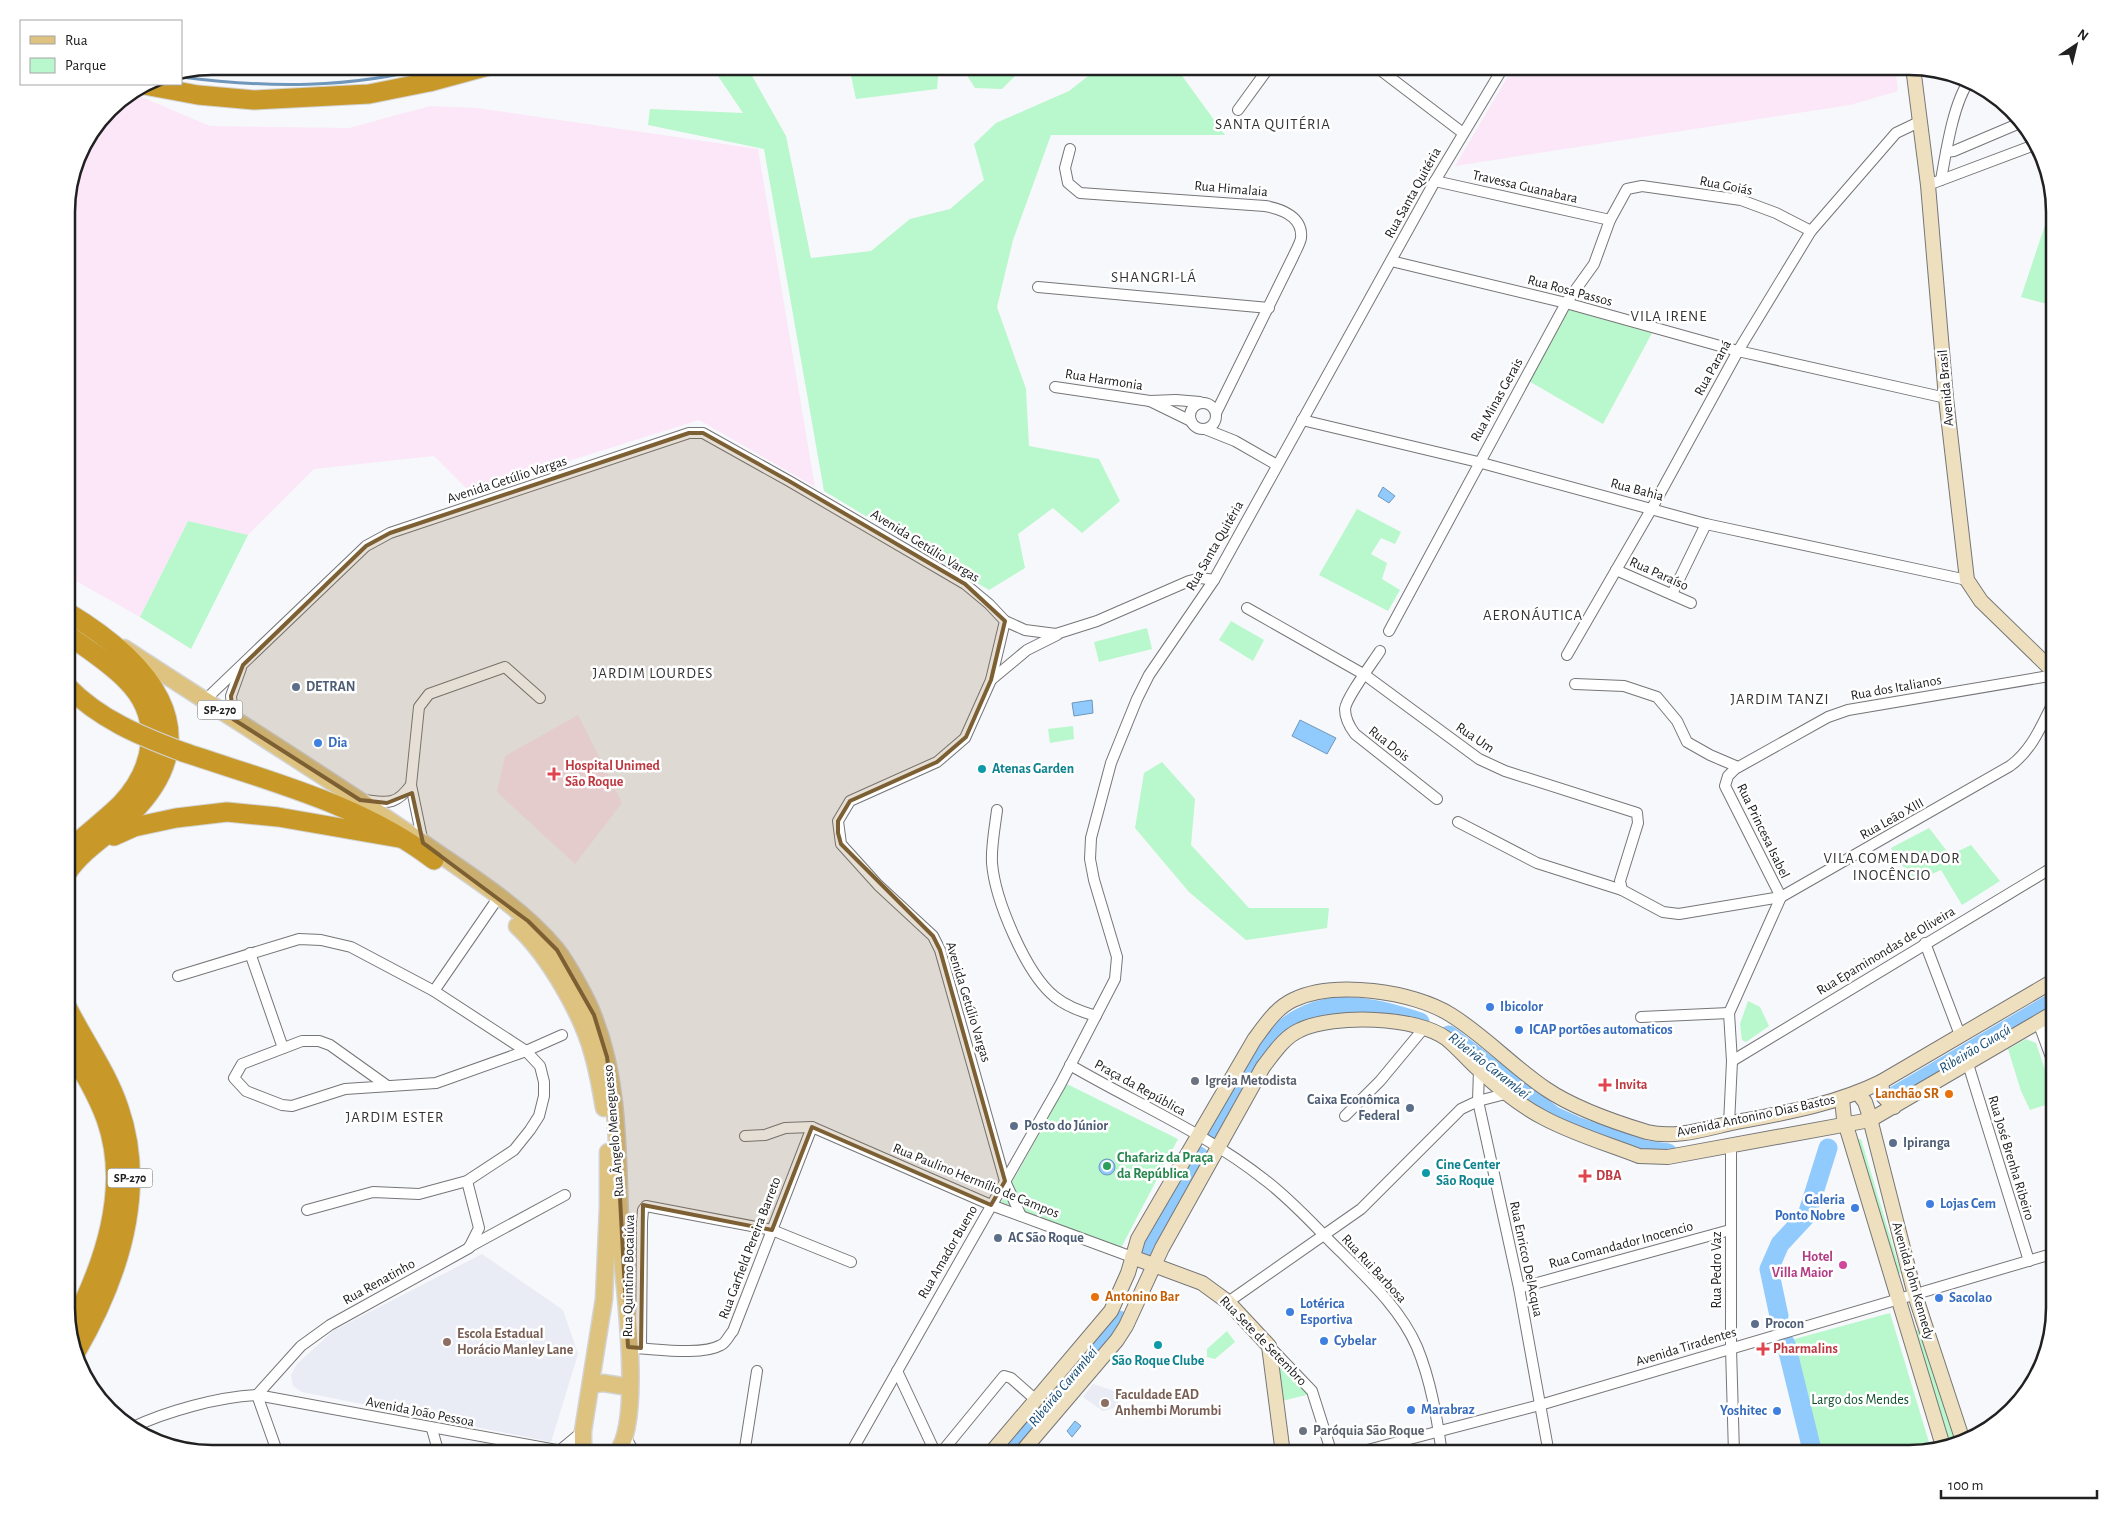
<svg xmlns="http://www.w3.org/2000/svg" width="2121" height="1520" font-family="'Alegreya Sans',sans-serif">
<rect width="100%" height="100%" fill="#f7f8fb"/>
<g fill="#e9ebf5">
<path d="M482 1254 563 1310 578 1354 551 1442 302 1392 293 1386 291 1375 297 1364 333 1331Z"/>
<path d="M1093 1384 1111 1390 1125 1396 1114 1408 1103 1411 1083 1397Z"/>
</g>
<g fill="#fbe7f8">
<path d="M1514 66H1895L1898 91 1850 105 1455 166Z"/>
<path d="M132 93 210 126 349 128 430 106 477 108 758 149 815 487 699 420 470 492 434 456 314 469 248 535 188 521 140 617 67 576V203L77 156 109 109Z"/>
</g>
<path fill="#fee7f3" d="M578 715 622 803 575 864 497 792 505 756Z"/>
<g fill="#b9f7cc">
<path d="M849 66H939L937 89 856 99Z"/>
<path d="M961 66H1025L1002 89 975 88Z"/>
<path d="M1101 66H1175L1225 135H1051L1013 240 997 307 1026 389 1029 446 1099 459 1120 501 1082 533 1053 508 1018 534 1025 568 989 590 824 491 764 149 648 125 650 109 743 113 718 76 747 67 786 136 811 258 871 251 910 219 950 209 984 180 974 144 996 123 1069 91Z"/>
<path d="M2045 225 2055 227V306L2021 297Z"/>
<path d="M1567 309 1652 333 1603 424 1527 380Z"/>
<path d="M1357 509 1401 532 1395 544 1381 538 1371 554 1387 563 1382 579 1400 590 1388 611 1319 575Z"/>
<path d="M188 521 248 535 191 649 140 617Z"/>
<path d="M1231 621 1264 640 1253 661 1219 640Z"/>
<path d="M1147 628 1152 649 1099 662 1094 642Z"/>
<path d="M1073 726 1074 739 1050 743 1048 729Z"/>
<path d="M1162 762 1195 799 1191 845 1249 908H1329L1327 928 1246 940 1189 892 1135 828 1144 773Z"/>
<path d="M1929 828 1950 855 1971 845 2000 881 1962 905 1941 870 1913 882 1891 848Z"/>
<path d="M1748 1001 1760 1007 1769 1026 1746 1042 1742 1040 1740 1024Z"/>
<path d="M2026 1039 2036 1043 2055 1100V1102L2030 1110 2021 1091 2008 1049Z"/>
<path d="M1067 1084 1178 1139 1121 1248 1001 1202Z"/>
<path d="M1861 1139 1901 1273 1895 1275 1856 1140Z"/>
<path d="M1890 1313 1931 1449 1909 1454H1817L1791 1340Z"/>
<path d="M1920 1329 1956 1443 1948 1445 1914 1331Z"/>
<path d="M1227 1331 1235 1342 1215 1359 1207 1357V1349Z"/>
<path d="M1272 1353 1310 1394 1278 1402Z"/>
</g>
<g fill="#91cafc" stroke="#6f97bb">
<path d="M1383 487 1395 496 1389 503 1378 496Z"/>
<path d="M1092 700 1093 713 1074 716 1072 703Z"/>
<path d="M1300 720 1336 738 1327 754 1292 736Z"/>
<circle cx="1107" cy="1167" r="8"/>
<path d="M1075 1421 1081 1426 1072 1437 1067 1431Z"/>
</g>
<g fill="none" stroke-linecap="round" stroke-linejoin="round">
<path stroke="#6f97bb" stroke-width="3" d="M181 77C267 88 350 89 434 66"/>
<g stroke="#91cafc" stroke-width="19">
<path d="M1449 1035 1554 1116 1576 1126 1646 1150 1668 1153"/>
<path d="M1894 1096 2055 1001"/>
<path d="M1213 1131C1249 1070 1279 995 1364 1008 1383 1010 1402 1016 1420 1022"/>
<path d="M1148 1247 1199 1156"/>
<path d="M1779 1316 1769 1269 1780 1244 1807 1215 1828 1148"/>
<path d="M1786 1344 1813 1454"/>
<path d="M1006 1454 1119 1320"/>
</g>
<g stroke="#767678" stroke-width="12">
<g id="street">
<path d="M1375 66 1463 133"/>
<path d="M1238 110 1270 66"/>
<path d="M1070 149 1065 168 1068 183 1080 193 1265 206C1282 209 1303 217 1301 238 1300 244 1295 252 1293 257L1216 413"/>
<path d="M1946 152 1954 151 2020 123"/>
<path d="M1941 180C1946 152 1953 104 1969 81"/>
<path d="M1435 181 1610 220"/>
<path d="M1928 185 2037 144"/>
<path d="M1391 261 1566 303 1738 351 1946 398"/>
<path d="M1038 287 1269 308"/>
<path d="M1055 387 1150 401 1176 400 1200 402"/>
<path d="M1150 401 1191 421"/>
<circle cx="1203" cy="416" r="13"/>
<path d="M1302 420 1478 462 1706 524 1967 580"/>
<path d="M1205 429 1235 441 1277 465"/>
<path d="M1616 570 1691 603"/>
<path d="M1672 594 1706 524"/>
<path d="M1247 608 1365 675 1479 759 1505 771 1637 813 1638 823 1620 881 1622 890"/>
<path d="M1005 621 1025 630 1056 634 1097 621 1189 581 1201 578 1214 580"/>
<path d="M1389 631 1566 303 1594 264 1610 220 1627 189 1642 186 1741 200 1776 213 1811 231"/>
<path d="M1380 651C1373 662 1346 698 1345 709 1345 719 1349 726 1355 734L1437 799"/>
<path d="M1567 655 1652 508 1738 351 1811 231 1896 133 1919 122"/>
<path d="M991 680 1027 650 1057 635"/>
<path d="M1575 684 1624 686 1657 697 1677 721 1687 742 1710 755 1738 767"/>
<path d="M204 701 366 546 390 533 689 433H703L789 481 965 584 989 604 1005 621 991 680 965 738 937 762 850 801 838 821 841 844 878 885 933 936 940 950 1005 1181 1021 1216"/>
<path d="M233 719 231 696 241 668"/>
<path d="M365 800C389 803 396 805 411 785"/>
<path d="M997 810C995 827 991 846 992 863 995 900 1026 974 1055 997 1066 1006 1082 1012 1096 1016"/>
<path d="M1458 822 1537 863 1622 890 1663 912 1679 914 1781 897 2010 766C2033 749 2042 724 2055 699"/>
<path d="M423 843 411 785 419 707 429 694 505 667 540 698"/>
<path d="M1781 897 1725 786 1728 776 1735 769 1828 717 1848 710 2055 675"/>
<path d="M1925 943 1960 1035"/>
<path d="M250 953 283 1048"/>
<path d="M178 976 299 939 321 940 351 947 434 991 526 1051 540 1066 544 1082V1096L539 1116 530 1130 514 1150 467 1181 419 1194 373 1192 307 1210"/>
<path d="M434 991 498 898"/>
<path d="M1641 1017 1729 1013"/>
<path d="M2038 1022 2055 1068"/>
<path d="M1732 1061 2055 866"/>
<path d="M1968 1064 2029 1261"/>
<path d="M1070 1065C1135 1103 1206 1133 1265 1180 1293 1201 1317 1229 1342 1253 1370 1281 1401 1310 1417 1347 1431 1381 1437 1418 1442 1454"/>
<path d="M1479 1070 1478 1101 1519 1288 1549 1454"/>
<path d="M386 1085 330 1045 319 1041H302L242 1064 234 1078 246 1091 282 1105 292 1106 345 1089 436 1083 526 1051 562 1035"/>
<path d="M1345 1116 1380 1081 1424 1028"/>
<path d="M1729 1124 1732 1061 1729 1013 1781 897"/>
<path d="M745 1136 765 1135 785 1128 812 1127 991 1205 1132 1257"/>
<path d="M1731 1147V1348L1734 1454"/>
<path d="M469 1247 565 1195"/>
<path d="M1519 1288 1730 1230"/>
<path d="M1228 1302 1361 1209 1461 1109 1478 1101 1509 1093"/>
<path d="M1269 1346 1312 1391 1332 1454"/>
<path d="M635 1348C657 1349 702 1356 721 1345 726 1343 729 1335 733 1331L812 1127"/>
<path d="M641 1348 642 1222 643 1210 646 1206 772 1230 851 1262"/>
<path d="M897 1371 936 1454"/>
<path d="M257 1395 301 1346 330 1325 469 1248 479 1228 467 1181"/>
<path d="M257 1395 278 1454"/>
<path d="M131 1428C167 1411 218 1397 257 1395L578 1454"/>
<path d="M432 1429 439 1454"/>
<path d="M625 1436 635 1454"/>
<path d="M559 1451 583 1431"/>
<path d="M744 1454 757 1371"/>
<path d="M850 1454 1060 1085 1115 979 1117 957 1094 880 1090 859 1091 838 1111 763 1137 699 1149 675 1214 580 1435 181 1504 66"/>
<path d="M940 1454 1004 1376 1011 1378 1036 1400"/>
<path d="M1352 1454 1540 1405 2055 1253"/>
</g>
</g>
<g stroke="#767678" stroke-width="16">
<g id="secondary">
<path d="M1913 67 1928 185 1946 398 1967 580 1981 601 2055 673"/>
<path d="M1881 1082 1883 1096 1894 1107"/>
<path d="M1858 1093 1865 1102 1868 1111 1915 1295 1963 1441"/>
<path d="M1842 1099 1844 1119 1943 1446"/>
<path d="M1132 1257 1202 1283 1228 1302 1269 1346 1283 1454"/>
<path d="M990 1454 1111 1311 1128 1273 1138 1239 1254 1040C1265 1025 1276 1008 1293 1000 1334 980 1413 991 1451 1015 1485 1036 1513 1067 1546 1089 1574 1108 1614 1122 1647 1132 1674 1139 1705 1129 1732 1123 1784 1113 1834 1105 1881 1082L2055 980"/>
<path d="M1020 1454 1117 1340 1126 1326 1162 1248 1263 1067C1274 1053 1284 1037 1300 1030 1334 1014 1417 1016 1447 1039 1458 1048 1467 1059 1477 1068 1496 1086 1521 1106 1544 1118 1574 1134 1608 1144 1639 1156L1668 1157 1870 1120 2055 1012"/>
</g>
</g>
<g stroke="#d3d3d3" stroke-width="19">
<g id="primary">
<path d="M124 648C226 715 329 778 429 847 472 877 522 908 556 949 567 963 588 1000 594 1018 625 1097 615 1184 623 1268 627 1307 641 1426 616 1454"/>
<path d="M517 926C548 955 582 1013 593 1055 598 1072 601 1090 604 1108"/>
<path d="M591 1385 603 1383 629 1387"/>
<path d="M588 1454 583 1446V1431L604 1299 608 1207V1152"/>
</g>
</g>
<g stroke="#d3d3d3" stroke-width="21">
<g id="highway">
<path d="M144 85 198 95 254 100 369 94 429 82 488 66"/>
<path d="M67 612C145 659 215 731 131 814 110 834 83 849 67 873"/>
<path d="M67 634C87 649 110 663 127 681 164 718 154 769 121 804 104 821 84 835 67 852"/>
<path d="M183 752C268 781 361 804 434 860"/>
<path d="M114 836 134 827 176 818 227 812 278 817 399 838"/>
<path d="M67 1007C84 1041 107 1072 119 1108 148 1192 118 1279 76 1352"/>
<path d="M67 1045C81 1068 96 1092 106 1119 131 1190 103 1267 70 1330"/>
</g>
</g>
<use href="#street" stroke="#fff" stroke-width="10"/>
<use href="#secondary" stroke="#eee0bf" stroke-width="14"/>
<use href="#primary" stroke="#dec27f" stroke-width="16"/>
<use href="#highway" stroke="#c89929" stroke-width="19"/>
<g stroke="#d3d3d3" stroke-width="21" stroke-linecap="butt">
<path id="highway-bridge" d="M67 686C99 719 140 736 183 752"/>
</g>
<use href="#highway-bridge" stroke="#c89929" stroke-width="19"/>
</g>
<path fill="#7c5f32" fill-opacity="0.2" stroke="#7c5f32" stroke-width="4" stroke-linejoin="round" d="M689 433H703L789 481 965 584 1005 621 991 680 966 737 937 762 850 801 838 821V833L841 844 933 936 940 950 1005 1181 991 1205 812 1127 772 1230 643 1205 641 1348 628 1347 616 1123 607 1057 594 1015 557 950 528 921 423 843 412 793 387 803 360 800 233 719 231 696 243 665 366 546 390 533Z"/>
<g fill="#5c6f8a" stroke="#fff" stroke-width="2">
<circle cx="296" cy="687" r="5"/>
<circle cx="1410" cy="1108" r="5"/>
<circle cx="1014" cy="1126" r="5"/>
<circle cx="1893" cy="1143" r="5"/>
<circle cx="998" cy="1238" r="5"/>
<circle cx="1755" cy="1324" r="5"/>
</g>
<g fill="#3f7fe0" stroke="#fff" stroke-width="2">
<circle cx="318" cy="743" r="5"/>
<circle cx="1490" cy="1007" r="5"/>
<circle cx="1519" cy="1030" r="5"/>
<circle cx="1930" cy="1204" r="5"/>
<circle cx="1855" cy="1208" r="5"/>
<circle cx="1939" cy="1298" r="5"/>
<circle cx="1290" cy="1312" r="5"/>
<circle cx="1324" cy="1341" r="5"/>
<circle cx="1411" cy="1410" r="5"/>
<circle cx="1777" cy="1411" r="5"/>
</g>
<g fill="#0f9aa8" stroke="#fff" stroke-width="2">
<circle cx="982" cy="769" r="5"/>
<circle cx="1426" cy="1173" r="5"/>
<circle cx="1158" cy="1345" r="5"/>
</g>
<g fill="#e0444e" stroke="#fff" stroke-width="2">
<path d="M551.5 766.5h5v5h5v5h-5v5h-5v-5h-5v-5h5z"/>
<path d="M1602.5 1077.5h5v5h5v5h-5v5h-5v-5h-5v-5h5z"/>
<path d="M1582.5 1168.5h5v5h5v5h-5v5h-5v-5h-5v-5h5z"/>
<path d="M1760.5 1341.5h5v5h5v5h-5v5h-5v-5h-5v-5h5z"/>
</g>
<g fill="#6b7280" stroke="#fff" stroke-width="2">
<circle cx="1195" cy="1081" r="5"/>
<circle cx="1303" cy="1431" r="5"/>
</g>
<g fill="#e8710a" stroke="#fff" stroke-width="2">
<circle cx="1949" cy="1094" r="5"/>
<circle cx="1095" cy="1297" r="5"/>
</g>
<circle fill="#2e9e5b" stroke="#fff" stroke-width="2" cx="1107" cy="1166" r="5"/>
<circle fill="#d1479c" stroke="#fff" stroke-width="2" cx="1843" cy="1265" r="5"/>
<g fill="#8d6e63" stroke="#fff" stroke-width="2">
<circle cx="447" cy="1342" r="5"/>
<circle cx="1105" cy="1403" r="5"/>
</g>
<g text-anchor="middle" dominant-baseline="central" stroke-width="5" stroke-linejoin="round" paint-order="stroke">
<g fill="#fff" stroke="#646464" stroke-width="1">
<rect x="197.5" y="700.5" width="45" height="19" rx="4"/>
<rect x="107.5" y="1168.5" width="45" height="19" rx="4"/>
</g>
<g font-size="12" font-weight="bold" fill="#212122">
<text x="220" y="710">SP-270</text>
<text x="130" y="1178">SP-270</text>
</g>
<g font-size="14" fill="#212122" stroke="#fff">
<text transform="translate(1726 186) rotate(11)">Rua Goiás</text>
<text transform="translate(1525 187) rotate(13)">Travessa Guanabara</text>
<text transform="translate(1231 189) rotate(5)">Rua Himalaia</text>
<text transform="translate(1413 193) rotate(-61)">Rua Santa Quitéria</text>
<text transform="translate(1570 291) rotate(15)">Rua Rosa Passos</text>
<text transform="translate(1713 368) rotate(-61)">Rua Paraná</text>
<text transform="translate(1104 380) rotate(9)">Rua Harmonia</text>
<text transform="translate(1946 388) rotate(-95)">Avenida Brasil</text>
<text transform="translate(1497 400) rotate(-61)">Rua Minas Gerais</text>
<text transform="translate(507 480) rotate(-18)">Avenida Getúlio Vargas</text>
<text transform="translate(1637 490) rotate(15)">Rua Bahia</text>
<text transform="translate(925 546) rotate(32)">Avenida Getúlio Vargas</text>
<text transform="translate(1215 546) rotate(-60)">Rua Santa Quitéria</text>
<text transform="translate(1659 574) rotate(24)">Rua Paraíso</text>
<text transform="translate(1896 688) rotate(-10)">Rua dos Italianos</text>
<text transform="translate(1475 738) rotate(34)">Rua Um</text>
<text transform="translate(1389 744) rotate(38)">Rua Dois</text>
<text transform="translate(1892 819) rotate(-29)">Rua Leão XIII</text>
<text transform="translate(1763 831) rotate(64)">Rua Princesa Isabel</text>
<text transform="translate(1886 951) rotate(-31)">Rua Epaminondas de Oliveira</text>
<text transform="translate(968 1002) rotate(73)">Avenida Getúlio Vargas</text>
<text transform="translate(1140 1088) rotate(29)">Praça da República</text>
<text transform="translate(1756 1116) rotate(-12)">Avenida Antonino Dias Bastos</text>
<text transform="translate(614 1131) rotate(-95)">Rua Ângelo Meneguesso</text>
<text transform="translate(2011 1158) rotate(73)">Rua José Brenha Ribeiro</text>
<text transform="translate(976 1181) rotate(22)">Rua Paulino Hermílio de Campos</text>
<text transform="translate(1621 1245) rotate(-15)">Rua Comandador Inocencio</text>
<text transform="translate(750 1248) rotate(-69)">Rua Garfield Pereira Barreto</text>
<text transform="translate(948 1252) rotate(-60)">Rua Amador Bueno</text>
<text transform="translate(1526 1259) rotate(78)">Rua Enricco DelAcqua</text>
<text transform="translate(1374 1269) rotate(47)">Rua Rui Barbosa</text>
<text transform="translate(1717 1270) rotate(-90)">Rua Pedro Vaz</text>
<text transform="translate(629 1276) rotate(-89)">Rua Quintino Bocaiúva</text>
<text transform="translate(1913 1281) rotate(74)">Avenida John Kennedy</text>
<text transform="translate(379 1282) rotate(-29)">Rua Renatinho</text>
<text transform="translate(1263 1341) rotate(46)">Rua Sete de Setembro</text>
<text transform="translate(1686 1347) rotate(-17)">Avenida Tiradentes</text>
<text transform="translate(420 1412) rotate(11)">Avenida João Pessoa</text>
</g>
<g font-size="14" font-weight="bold" fill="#4e5e75" stroke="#fff" text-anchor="start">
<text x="306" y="687">DETRAN</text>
<text x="1400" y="1100" text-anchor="end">Caixa Econômica<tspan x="1400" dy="16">Federal</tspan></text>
<text x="1024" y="1126">Posto do Júnior</text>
<text x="1903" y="1143">Ipiranga</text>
<text x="1008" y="1238">AC São Roque</text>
<text x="1765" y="1324">Procon</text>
</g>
<g font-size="14" font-weight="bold" fill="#366cbe" stroke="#fff" text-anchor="start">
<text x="328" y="743">Dia</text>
<text x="1500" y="1007">Ibicolor</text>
<text x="1529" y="1030">ICAP portões automaticos</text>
<text x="1845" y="1200" text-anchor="end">Galeria<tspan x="1845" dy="16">Ponto Nobre</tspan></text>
<text x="1940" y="1204">Lojas Cem</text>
<text x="1949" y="1298">Sacolao</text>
<text x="1300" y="1304">Lotérica<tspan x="1300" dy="16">Esportiva</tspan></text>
<text x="1334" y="1341">Cybelar</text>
<text x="1421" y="1410">Marabraz</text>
<text x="1767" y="1411" text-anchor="end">Yoshitec</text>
</g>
<g font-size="14" font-weight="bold" fill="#be3a42" stroke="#fff" text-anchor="start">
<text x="565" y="766">Hospital Unimed<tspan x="565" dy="16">São Roque</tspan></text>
<text x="1615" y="1085">Invita</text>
<text x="1596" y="1176">DBA</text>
<text x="1773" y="1349">Pharmalins</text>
</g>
<g font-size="14" font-weight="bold" fill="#0d838f" stroke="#fff" text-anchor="start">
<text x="992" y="769">Atenas Garden</text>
<text x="1436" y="1165">Cine Center<tspan x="1436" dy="16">São Roque</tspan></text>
<text x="1158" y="1361" text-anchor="middle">São Roque Clube</text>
</g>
<g font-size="14" font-weight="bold" fill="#5b616d" stroke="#fff" text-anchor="start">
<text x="1205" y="1081">Igreja Metodista</text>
<text x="1313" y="1431">Paróquia São Roque</text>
</g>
<g font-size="14" font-weight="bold" fill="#c56008" stroke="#fff" text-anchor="end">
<text x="1939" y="1094">Lanchão SR</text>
<text x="1105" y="1297" text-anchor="start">Antonino Bar</text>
</g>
<g font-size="14" font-weight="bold" fill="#27864d" stroke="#fff" text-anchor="start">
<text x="1117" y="1158">Chafariz da Praça<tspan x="1117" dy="16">da República</tspan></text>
</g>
<g font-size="14" font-weight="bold" fill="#b23c85" stroke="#fff" text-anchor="end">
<text x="1833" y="1257">Hotel<tspan x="1833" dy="16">Villa Maior</tspan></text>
</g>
<g font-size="14" font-weight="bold" fill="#785e54" stroke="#fff" text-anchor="start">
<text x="457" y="1334">Escola Estadual<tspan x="457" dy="16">Horácio Manley Lane</tspan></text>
<text x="1115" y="1395">Faculdade EAD<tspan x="1115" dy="16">Anhembi Morumbi</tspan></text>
</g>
<g font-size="14" fill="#0b4e2a" stroke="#fff">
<text x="1860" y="1400">Largo dos Mendes</text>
</g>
<g font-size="15" letter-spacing="1" fill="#333335" stroke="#fff">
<text x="1273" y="124">SANTA QUITÉRIA</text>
<text x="1154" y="277">SHANGRI-LÁ</text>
<text x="1669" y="316">VILA IRENE</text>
<text x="1533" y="615">AERONÁUTICA</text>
<text x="653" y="673">JARDIM LOURDES</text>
<text x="1780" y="699">JARDIM TANZI</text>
<text x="1892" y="858">VILA COMENDADOR<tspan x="1892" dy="17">INOCÊNCIO</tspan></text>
<text x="395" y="1117">JARDIM ESTER</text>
</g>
<g font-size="15" font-style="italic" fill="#164b73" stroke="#fff">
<text transform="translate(1975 1049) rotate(-31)">Ribeirão Guaçú</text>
<text transform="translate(1489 1066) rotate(38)">Ribeirão Carambeí</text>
<text transform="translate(1063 1387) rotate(-50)">Ribeirão Carambeí</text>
</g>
</g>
<path d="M0 0H2121V1520H0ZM212 75H1909A137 137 0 0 1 2046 212V1308A137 137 0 0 1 1909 1445H212A137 137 0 0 1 75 1308V212A137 137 0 0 1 212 75Z" fill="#fff" fill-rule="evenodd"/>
<path fill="none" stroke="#212122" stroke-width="2.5" d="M212 75H1909A137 137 0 0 1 2046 212V1308A137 137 0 0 1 1909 1445H212A137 137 0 0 1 75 1308V212A137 137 0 0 1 212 75Z"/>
<rect x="20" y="20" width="162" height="65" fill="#ffffff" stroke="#a6a6a7"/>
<rect x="30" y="36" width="25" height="8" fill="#dec27f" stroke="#a6a6a7"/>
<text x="65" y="45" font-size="15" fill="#212122">Rua</text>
<rect x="30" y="58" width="25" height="15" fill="#b9f7cc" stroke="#a6a6a7"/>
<text x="65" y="70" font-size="15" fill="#212122">Parque</text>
<g transform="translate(2076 45) rotate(35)" stroke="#ffffff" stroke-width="4" paint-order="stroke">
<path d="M0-4L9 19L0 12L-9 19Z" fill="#212122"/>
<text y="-8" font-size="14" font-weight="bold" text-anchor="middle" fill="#212122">N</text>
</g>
<path d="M1941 1490v8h156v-8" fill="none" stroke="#212122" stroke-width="2.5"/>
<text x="1948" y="1490" font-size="15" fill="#212122" stroke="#ffffff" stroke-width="4" paint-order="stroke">100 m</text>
</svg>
